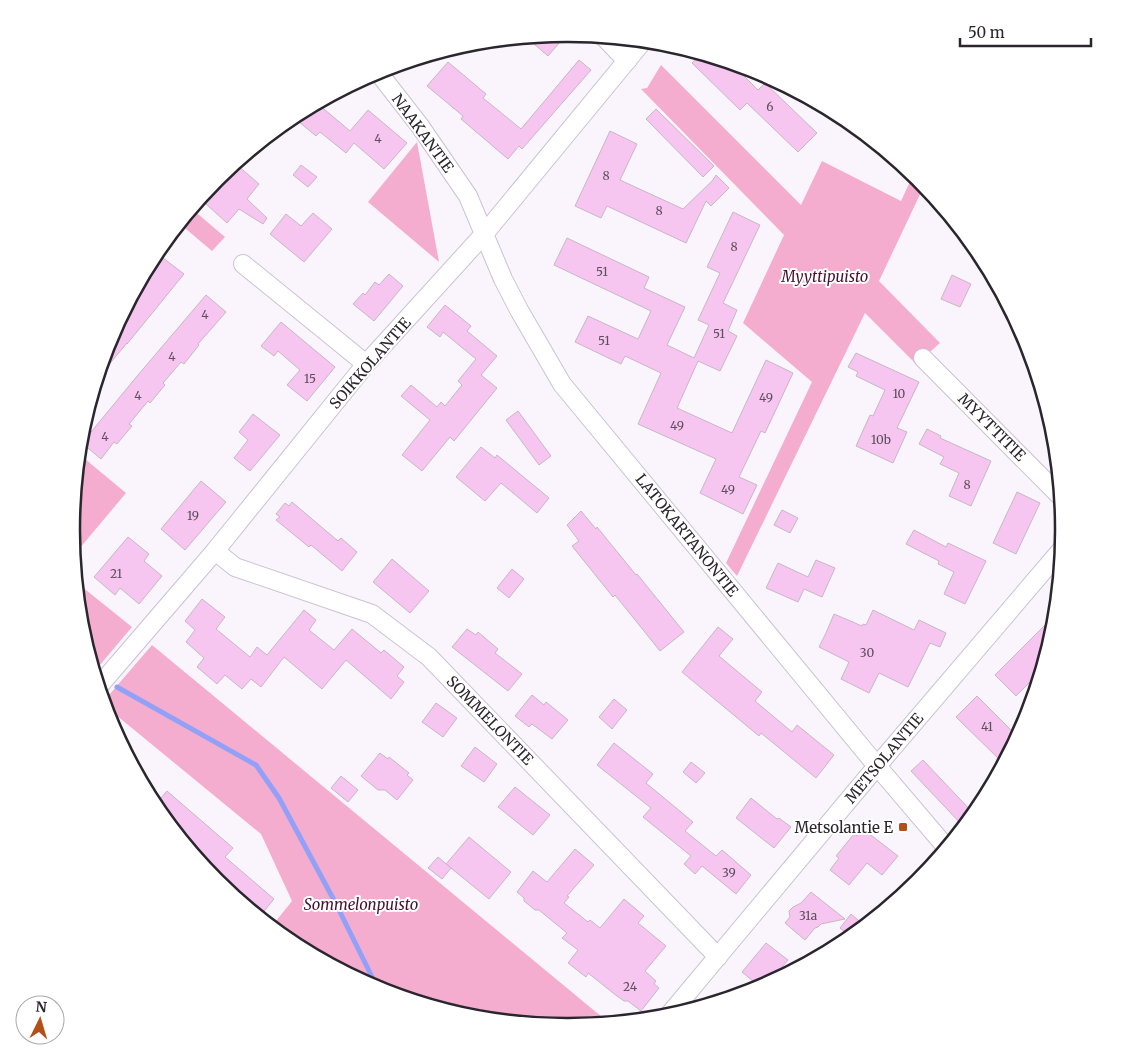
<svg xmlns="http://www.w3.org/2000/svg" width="1135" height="1060" font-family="Merriweather,serif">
<rect width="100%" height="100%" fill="#faf5fd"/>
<g fill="#f4adce">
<path d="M661 65 801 205 822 161 901 201 913 175 924 186 879 281 940 343 923 358 915 363 865 313 737 576 726 563 812 382 743 323 784 235 641 89 647 88Z"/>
<path d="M417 142 439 262 368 202Z"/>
<path d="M192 209 225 237 212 251 180 224Z"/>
<path d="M79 454 126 493 74 555 71 530Z"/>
<path d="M76 582 132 627 94 672 81 627Z"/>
<path d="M152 645 608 1022 567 1026 470 1017 377 988 292 942 272 926 292 901 261 834 105 706 103 702Z"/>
</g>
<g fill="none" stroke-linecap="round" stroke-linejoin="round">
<path stroke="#92a1f7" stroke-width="5" d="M117 687 256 765 279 798 335 902 378 989"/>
</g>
<g fill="#f7c6f0" stroke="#c8b6c5">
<path d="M567 34 548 56 527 38 541 36Z"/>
<path d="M701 54 732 64 758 90 765 83 817 133 798 152 747 103 740 110 692 63Z"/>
<path d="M579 60 591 70 522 149 519 146 508 159 461 119 463 116 427 86 448 62 486 94 483 98 521 129Z"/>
<path d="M318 104 350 131 368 110 407 143 384 169 354 143 346 153 320 132 316 136 293 117Z"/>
<path d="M656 109 714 166 703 177 646 119Z"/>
<path d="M610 131 637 144 620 180 683 209 713 180 716 175 729 188 711 206 706 201 686 243 607 206 601 218 575 206Z"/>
<path d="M236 164 259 184 247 199 267 218 263 224 239 209 227 223 206 204 224 184 221 181Z"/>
<path d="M301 165 317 177 308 187 293 175Z"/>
<path d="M733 212 760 225 723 303 737 310 728 331 737 336 720 371 698 361 677 408 732 433 766 360 793 373 765 433 761 431 739 477 757 485 743 514 700 493 716 459 638 424 661 373 625 356 621 364 575 342 588 316 638 339 651 311 554 265 567 238 649 277 644 288 685 307 667 345 694 358 709 325 698 320 720 273 707 267Z"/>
<path d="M313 213 332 229 304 262 270 234 286 214 301 226Z"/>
<path d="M163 258 184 274 127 344V343L97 379 109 340 131 300 132 301 150 278 148 276Z"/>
<path d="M389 274 403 286 374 321 353 304 363 293 365 295 375 282 379 285Z"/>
<path d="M952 275 971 284 960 307 941 299Z"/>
<path d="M206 295 226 312 198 344 199 345 184 364 181 362 163 383 165 385 150 403 148 401 129 424 132 426 117 444 114 442 101 459 82 443 138 375Z"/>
<path d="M445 305 471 326 467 331 497 356 481 375 497 388 454 441 450 437 422 471 402 455 430 420 401 396 411 385 437 407 441 402 445 406 462 385 458 381 476 359 443 332 440 337 427 327Z"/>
<path d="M281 322 335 367 307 401 287 385 300 370 278 351 274 356 261 346Z"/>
<path d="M856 353 919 382 897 428 907 432 893 463 856 446 870 415 873 416 885 390 856 376 858 372 848 367Z"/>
<path d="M518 411 551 456 539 465 506 420Z"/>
<path d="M253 414 280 435 250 471 234 458 248 440 239 432Z"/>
<path d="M927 429 941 436 940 438 991 461 971 506 949 496 959 473 940 464 944 457 919 444Z"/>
<path d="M481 447 495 458 497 455 549 498 537 513 501 483 485 501 456 477Z"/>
<path d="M201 481 226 502 185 550 161 529Z"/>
<path d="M1017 492 1040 503 1016 554 993 543Z"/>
<path d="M292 502 338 541 341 538 357 552 342 571 311 545 309 547 276 520 280 517 276 514 285 503 289 506Z"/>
<path d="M782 510 798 518 790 533 774 525Z"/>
<path d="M581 511 596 529 597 527 636 575 637 574 684 632 660 651 615 595 613 597 572 546 579 541 567 525Z"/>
<path d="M914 530 946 547 948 543 986 561 965 604 944 594 954 572 938 564 939 561 906 544Z"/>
<path d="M128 537 149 554 144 561 162 576 139 604 120 588 115 595 94 577Z"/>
<path d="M392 559 429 591 410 613 373 582Z"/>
<path d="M816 560 835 568 822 597 804 589 798 602 766 588 778 563 808 577Z"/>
<path d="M512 569 524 579 509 598 497 588Z"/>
<path d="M202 599 225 617 216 629 250 657 257 647 267 655 304 610 316 620 309 630 334 650 352 629 381 653 384 650 404 667 397 676 404 682 391 699 346 660 322 689 284 657 261 687 251 679 242 689 225 675 217 684 197 667 204 658 186 642 195 630 185 621Z"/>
<path d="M873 610 914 630 919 620 946 633 940 647 930 643 908 687 879 673 869 693 841 679 849 662 819 647 826 633 834 614 862 626 863 624 866 625Z"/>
<path d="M1055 615 1054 627 1040 672 1016 696 995 675Z"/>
<path d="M718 627 733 639 719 656 762 692 755 701 792 732 797 725 834 755 816 778 761 733 759 736 682 672Z"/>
<path d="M467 629 476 635 478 632 498 649 495 653 522 674 508 691 452 647Z"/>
<path d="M532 695 544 705 546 702 568 720 552 739 532 724 529 727 515 716Z"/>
<path d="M977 696 1017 736 1003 763 956 717Z"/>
<path d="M614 699 627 710 612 729 599 717Z"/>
<path d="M436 703 457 718 443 737 422 722Z"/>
<path d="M614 743 653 774 646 783 693 822 685 831 716 856 722 850 751 875 736 894 702 866 695 874 684 864 691 856 643 817 651 808 597 765Z"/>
<path d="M475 747 497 764 484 782 461 766Z"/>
<path d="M380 753 388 759 389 757 409 773 407 775 413 780 397 800 385 790H378L361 776Z"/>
<path d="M923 760 974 814 963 826 911 771Z"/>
<path d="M691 762 705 773 696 783 683 772Z"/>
<path d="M341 776 358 790 348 802 331 788Z"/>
<path d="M515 787 550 815 533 835 498 807Z"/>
<path d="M167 791 233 848 225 857 274 899 260 916 216 881 210 873 215 868 185 842 155 805Z"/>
<path d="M751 798 777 819 779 818 791 827 774 848 736 818Z"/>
<path d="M863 829 898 856 882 875 867 863 849 885 830 870 839 858 836 856 854 834 857 836Z"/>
<path d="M469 837 511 872 489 899 446 864Z"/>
<path d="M575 849 594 865 567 896 569 897 564 903 588 922 590 920 600 928 624 899 644 916 638 923 666 946 645 971 656 981 654 984 659 988 641 1011 628 1001H624L617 996 588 973 586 977 568 963 578 950 562 938 567 933 539 910H535L524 901V898L517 892 533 871 547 882Z"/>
<path d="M438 857 451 868 442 879 428 868Z"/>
<path d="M811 892 845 919 821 924 818 927 815 928 805 940 785 923 790 917 789 911 793 907 801 903Z"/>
<path d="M851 914 864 925 851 937 840 928Z"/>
<path d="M766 943 788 960 769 982 760 987 742 972Z"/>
</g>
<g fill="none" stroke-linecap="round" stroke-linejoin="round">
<g stroke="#cdc1d5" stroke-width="20">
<g id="minor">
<path d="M604 37 627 61"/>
<path d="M378 72 420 126 468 196 503 279 519 310 562 384 877 766 946 847"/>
<path d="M243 264 366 364"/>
<path d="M923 358 1060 496"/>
<path d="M215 551 235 567 372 614 429 657 718 957"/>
<path d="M99 686 215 551 366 364 485 233 643 41"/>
<path d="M669 1015 877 766 1062 549"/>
</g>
</g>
<use href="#minor" stroke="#fff" stroke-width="18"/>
</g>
<rect fill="#b35017" stroke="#fff" stroke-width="2" x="898" y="822" width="10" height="10" rx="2.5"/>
<g text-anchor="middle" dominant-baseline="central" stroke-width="4" stroke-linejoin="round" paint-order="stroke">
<g font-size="12" fill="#5e4e5e">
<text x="770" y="106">6</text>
<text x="378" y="138">4</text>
<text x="606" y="175">8</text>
<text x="659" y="210">8</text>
<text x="734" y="246">8</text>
<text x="602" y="271">51</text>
<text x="205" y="314">4</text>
<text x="719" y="333">51</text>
<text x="604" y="340">51</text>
<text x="172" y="356">4</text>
<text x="310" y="378">15</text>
<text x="899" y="393">10</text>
<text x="138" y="395">4</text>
<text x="766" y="397">49</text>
<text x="677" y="425">49</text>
<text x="105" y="436">4</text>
<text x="881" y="439">10b</text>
<text x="967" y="484">8</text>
<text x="728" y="489">49</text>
<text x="193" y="515">19</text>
<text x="116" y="573">21</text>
<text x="867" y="652">30</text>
<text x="987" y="726">41</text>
<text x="729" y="872">39</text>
<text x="808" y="915">31a</text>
<text x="630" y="986">24</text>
</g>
<g font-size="15" fill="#2b262e" stroke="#fff">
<text transform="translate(423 133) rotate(54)">NAAKANTIE</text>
<text transform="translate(370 363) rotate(-49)">SOIKKOLANTIE</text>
<text transform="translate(992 427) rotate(45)">MYYTTITIE</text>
<text transform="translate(687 535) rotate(51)">LATOKARTANONTIE</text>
<text transform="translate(490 720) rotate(46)">SOMMELONTIE</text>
<text transform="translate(884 758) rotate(-50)">METSOLANTIE</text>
</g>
<g font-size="15" font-style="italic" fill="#491031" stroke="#fff">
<text x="825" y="276">Myyttipuisto</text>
<text x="361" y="904">Sommelonpuisto</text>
</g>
<g font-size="15" fill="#2b262e" stroke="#fff" text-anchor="end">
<text x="893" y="827">Metsolantie E</text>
</g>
</g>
<path d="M0 0H1135V1060H0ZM567 42H568A487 487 0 0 1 1055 529V531A487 487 0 0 1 568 1018H567A487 487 0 0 1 80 531V529A487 487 0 0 1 567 42Z" fill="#fff" fill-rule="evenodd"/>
<path fill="none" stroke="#2b262e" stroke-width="2.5" d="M567 42H568A487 487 0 0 1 1055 529V531A487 487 0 0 1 568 1018H567A487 487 0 0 1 80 531V529A487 487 0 0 1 567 42Z"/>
<g transform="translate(40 1020) rotate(5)"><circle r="24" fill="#ffffff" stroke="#aaa8ab"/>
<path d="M0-4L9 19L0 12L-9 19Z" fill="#b35017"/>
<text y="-8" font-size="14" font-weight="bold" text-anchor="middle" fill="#2b262e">N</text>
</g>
<path d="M960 38v8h131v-8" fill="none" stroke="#2b262e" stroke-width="2.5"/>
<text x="968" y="38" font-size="15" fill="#2b262e" stroke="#ffffff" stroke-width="4" paint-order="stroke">50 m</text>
</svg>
